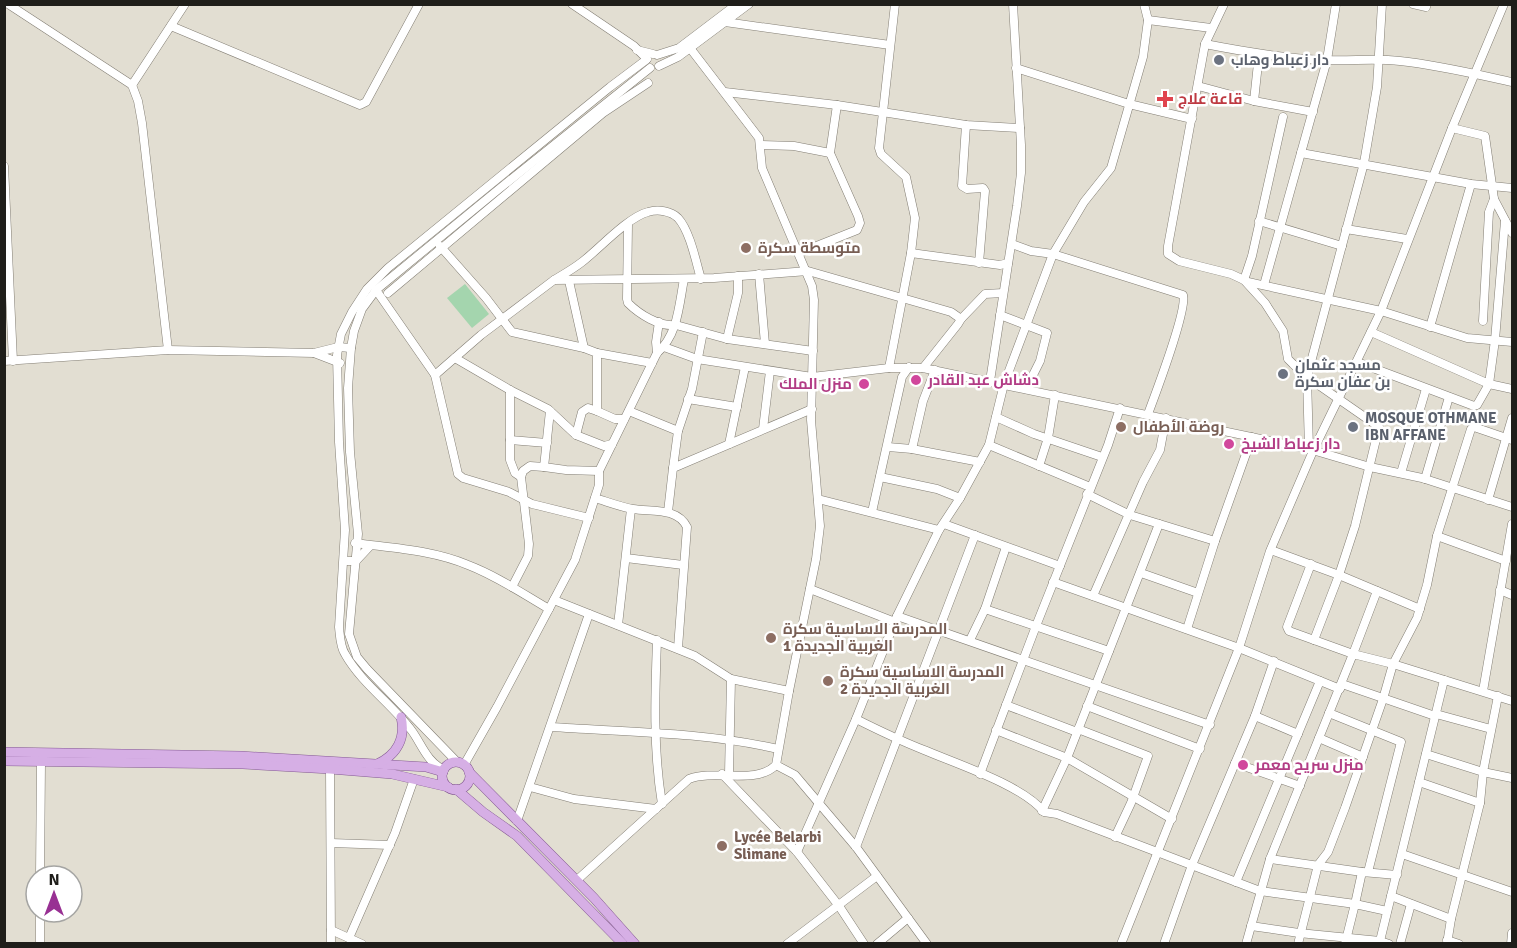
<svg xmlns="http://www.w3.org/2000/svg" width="1517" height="948" font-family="Signika,Cairo,sans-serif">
<rect width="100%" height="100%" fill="#e2ded2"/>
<path fill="#a4d5ae" d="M465 284 489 314 472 328 447 298Z"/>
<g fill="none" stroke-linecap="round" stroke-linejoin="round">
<g stroke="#837e74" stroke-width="9">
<g id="minor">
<path d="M8 4 132 85 138 101 142 123 168 350"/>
<path d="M572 4 634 46 647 59"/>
<path d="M1224 4 1205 44 1168 246V254L1179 261 1231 274 1244 280 1265 303 1283 331 1288 359 1293 364 1307 377 1379 427 1355 526 1339 575 1314 640"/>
<path d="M1413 4 1426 7"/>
<path d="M1148 20 1211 28"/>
<path d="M725 22 890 45"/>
<path d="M171 26 360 105 366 102 419 4"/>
<path d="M1205 44C1246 52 1286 59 1327 60 1352 61 1376 58 1400 61 1438 65 1475 74 1512 82"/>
<path d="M637 50 653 54"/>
<path d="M657 55 679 48 737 4"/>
<path d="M659 66 678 57 749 4"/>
<path d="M1016 68 1129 104 1192 119"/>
<path d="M132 85 185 4"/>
<path d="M1198 86 1254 101 1313 112"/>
<path d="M725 92 837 105 966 125 1020 128"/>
<path d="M1254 101 1259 54"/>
<path d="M966 125 962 186 967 189 983 188 985 191 979 263"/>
<path d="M1452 128 1485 136 1494 199 1512 233"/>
<path d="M761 145 794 146 830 153"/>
<path d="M1301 153 1471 184 1512 188"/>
<path d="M4 166 13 361"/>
<path d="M1259 221 1342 246"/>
<path d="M628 224 627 299 628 303C639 314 659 327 676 325L727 339 813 351"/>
<path d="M1346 229 1407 239"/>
<path d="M1012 244 1031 251 1053 254 1183 295C1188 309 1155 395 1148 414"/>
<path d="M440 246 486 298 512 332 584 348"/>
<path d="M799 253 857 230 860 223 858 216 830 153 837 105"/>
<path d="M911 253 1000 265 1008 263"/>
<path d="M759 274 765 344"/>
<path d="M554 280C564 274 573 269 582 262 599 249 628 217 648 212 658 209 671 211 678 218 690 231 696 262 701 279"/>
<path d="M1244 280 1252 256 1283 117"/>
<path d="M569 281 584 348 597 353V411L615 419H624"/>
<path d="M1248 282 1381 311 1467 338 1512 342"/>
<path d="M1264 285 1327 60 1336 4"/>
<path d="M376 290 435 375 481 335 554 280 714 278 808 271 951 312 961 319 958 324 923 368"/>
<path d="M388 293 603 113 648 83"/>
<path d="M1000 315 1047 333 1040 361 1026 389"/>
<path d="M961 319 985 294 1003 293"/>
<path d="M1483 321 1489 212 1494 199"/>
<path d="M1430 327 1471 184"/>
<path d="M703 332 692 389 678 431 673 468 812 409"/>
<path d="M1371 332 1489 384 1495 340 1505 221"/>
<path d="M727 339 738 293V276"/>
<path d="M664 347 697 359 812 377 889 368H923L1309 449 1370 467 1422 478 1512 507"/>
<path d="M314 353 340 363"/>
<path d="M597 353 652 363"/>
<path d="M657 353 656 342 659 322"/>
<path d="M455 358 510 390 548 409 576 435 604 446 612 444"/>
<path d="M4 361 168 350 314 353 338 347 351 348"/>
<path d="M1357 362 1474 406 1477 405 1489 384 1512 389"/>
<path d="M889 368 911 253 915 218 906 177 881 154 879 148 895 4"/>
<path d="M435 375 458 474 463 478 509 492 532 504 589 518"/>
<path d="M990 381 1017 206 1021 173V145L1013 4"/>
<path d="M510 390V460L515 473 521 477"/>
<path d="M688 399 737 407"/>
<path d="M550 411 544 467 566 470 599 471"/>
<path d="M629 411 678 431"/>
<path d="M996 417 1034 434 1102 457"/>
<path d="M763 429 770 371"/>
<path d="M576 435 582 412 588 408 597 411"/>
<path d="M510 440 547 443"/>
<path d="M729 444 745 367"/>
<path d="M989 445 1090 487"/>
<path d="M888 447 912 449 980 462"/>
<path d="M912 449 923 401 935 370"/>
<path d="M1309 449 1307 377 1364 163 1377 87 1382 4"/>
<path d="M1039 466 1048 438 1055 395"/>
<path d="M1401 473 1426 389"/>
<path d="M880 477 937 489 960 498"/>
<path d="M1425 479 1449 397"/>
<path d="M1087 494 1130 515 1215 541"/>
<path d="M595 498C608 502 621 507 633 509 651 512 677 507 687 527L678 648"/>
<path d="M818 499 939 530"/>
<path d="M1488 500 1512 418"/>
<path d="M668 512 673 468"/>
<path d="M872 512 902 377 909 367"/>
<path d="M944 524 1060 566"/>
<path d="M1437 536 1506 561"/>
<path d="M355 543C392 548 433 550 468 565 497 576 523 594 549 609"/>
<path d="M1271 550 1339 575 1420 609"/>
<path d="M626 558 683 565"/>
<path d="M344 561H356L370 546"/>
<path d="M1311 564 1287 627 1289 631 1353 654 1377 591"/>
<path d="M1141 573 1198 593"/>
<path d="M1053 582 1239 648 1340 689"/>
<path d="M512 587 528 556 529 544 521 477 523 471 530 466 544 467"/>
<path d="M810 589 895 622"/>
<path d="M1500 590 1512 595"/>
<path d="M1093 596 1143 482 1160 450 1166 418"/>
<path d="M554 600 695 656 731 679 729 774"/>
<path d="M985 609 1109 651"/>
<path d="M897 616 1210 725"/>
<path d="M618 625 631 509"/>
<path d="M1187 629 1215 541 1252 437"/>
<path d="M657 640C655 695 653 749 662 804"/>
<path d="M970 640 985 609 1006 547"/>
<path d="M731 679 789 691"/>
<path d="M1342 684 1435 716"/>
<path d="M1483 691 1512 524"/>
<path d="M1498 696 1483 772 1512 778"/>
<path d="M1006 705 1077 732"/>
<path d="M1087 706 1200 749"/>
<path d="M1329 713 1401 742 1368 872"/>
<path d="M1436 714 1491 729"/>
<path d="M1255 716 1298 734"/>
<path d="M856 719C878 730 901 741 924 750 957 764 1022 785 1044 812L1057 814 1260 891 1355 904 1362 872 1397 875"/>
<path d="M551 727C627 732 704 732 778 749"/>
<path d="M1078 729 1148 756 1131 803 1115 837"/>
<path d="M996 730 1067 758 1172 819"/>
<path d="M1319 738 1363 757"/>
<path d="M1426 754 1483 772 1480 803 1451 919 1447 944"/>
<path d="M457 762 367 669 357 657 349 634 358 534 350 452 348 388 351 348 354 331 362 309 376 290 499 189 650 68"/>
<path d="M1235 763 1300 786"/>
<path d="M464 765 497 707 575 560 599 485V471L657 353C678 335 679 305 684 279"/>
<path d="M776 765 795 775 856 847 927 944"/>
<path d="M330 769 331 944"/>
<path d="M444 770C427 762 422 745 412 731 392 704 362 684 345 654 340 646 340 636 339 627L345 530 339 442 337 355 341 334 352 312 367 289 388 268 610 87 646 60"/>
<path d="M722 774 797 852 839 906 864 944"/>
<path d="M980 774 1036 626 1108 445 1120 408"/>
<path d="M1419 782 1480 803"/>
<path d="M530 787 574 799 656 809"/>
<path d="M1042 811 1067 758 1159 524"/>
<path d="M517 821 589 614"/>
<path d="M331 843 390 845"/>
<path d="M856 847 975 535"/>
<path d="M797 852 856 719 897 616 939 530 960 498 989 445 1004 384 1053 254 1084 202 1111 168 1143 57 1148 20 1144 4"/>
<path d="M1402 854 1512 892"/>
<path d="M1270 859 1362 872"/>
<path d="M40 876 41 762"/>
<path d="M577 880 689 779C715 769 757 785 776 765L789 691 816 559 820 526 811 420 814 300 812 286 762 168 759 138 690 48 685 44"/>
<path d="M1236 882 1320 681"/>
<path d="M1391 896 1451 919"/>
<path d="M40 912V944"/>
<path d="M1251 926 1299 933 1380 941 1389 944"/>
<path d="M331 930 362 944"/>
<path d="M349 938 395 833 414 779"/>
<path d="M1447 940 1459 944"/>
<path d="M1380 941 1444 680"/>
<path d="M787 944 877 876"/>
<path d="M877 944 908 918"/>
<path d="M1121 944 1239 648 1270 551 1313 451 1381 311 1452 128 1504 4"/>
<path d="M1164 944 1192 865 1255 716 1274 661"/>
<path d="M1246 944 1270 859 1353 654 1393 664 1512 701"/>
<path d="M1298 944 1318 865 1328 852 1345 808 1383 699 1393 664 1417 618 1427 585 1437 536 1471 429 1474 427 1512 440"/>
<path d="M1345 944 1355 904 1387 911"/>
<path d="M1400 944 1411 904"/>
<path d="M1511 944 1512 933"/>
</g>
</g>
<g stroke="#845a92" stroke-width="10">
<g id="major">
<path d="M4 752 241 756 426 767 443 772"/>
<path d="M4 761 243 764 330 769 392 774 448 787"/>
<circle cx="456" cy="776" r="14"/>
<path d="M377 764C397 755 406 738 401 717"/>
<path d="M469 772 594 898 635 944"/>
<path d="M456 789 483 812 517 836 623 944"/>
</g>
</g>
<use href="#minor" stroke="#fff" stroke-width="8"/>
<use href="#major" stroke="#d6afe5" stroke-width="9"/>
</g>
<g fill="#6b7280" stroke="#fff" stroke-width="2">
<circle cx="1219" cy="60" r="6"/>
<circle cx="1283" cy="374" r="6"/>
<circle cx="1353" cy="427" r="6"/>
</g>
<path fill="#e0444e" stroke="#fff" stroke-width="2" d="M1162 90h6v6h6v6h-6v6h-6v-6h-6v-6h6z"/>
<g fill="#8d6e63" stroke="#fff" stroke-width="2">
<circle cx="746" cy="248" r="6"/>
<circle cx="1121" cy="427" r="6"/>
<circle cx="771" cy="638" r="6"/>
<circle cx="828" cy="681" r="6"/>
<circle cx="722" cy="846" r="6"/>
</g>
<g fill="#d1479c" stroke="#fff" stroke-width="2">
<circle cx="916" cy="380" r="6"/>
<circle cx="864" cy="384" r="6"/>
<circle cx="1229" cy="444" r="6"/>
<circle cx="1243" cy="765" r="6"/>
</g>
<g text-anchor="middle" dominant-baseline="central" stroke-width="5" stroke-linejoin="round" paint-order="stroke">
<g font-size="15" font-weight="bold" fill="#5b616d" stroke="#fff" text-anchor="start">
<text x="1231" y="60">دار زعباط وهاب</text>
<text x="1295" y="365">مسجد عثمان<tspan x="1295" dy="17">بن عفان سكرة</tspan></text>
<text x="1365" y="418">MOSQUE OTHMANE<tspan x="1365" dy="17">IBN AFFANE</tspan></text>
</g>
<g font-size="15" font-weight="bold" fill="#be3a42" stroke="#fff" text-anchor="start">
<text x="1178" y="99">قاعة علاج</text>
</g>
<g font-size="15" font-weight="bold" fill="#785e54" stroke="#fff" text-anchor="start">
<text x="758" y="248">متوسطة سكرة</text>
<text x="1133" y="427">روضة الأطفال</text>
<text x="783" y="629">المدرسة الاساسية سكرة<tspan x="783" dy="17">الغربية الجديدة 1</tspan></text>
<text x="840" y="672">المدرسة الاساسية سكرة<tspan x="840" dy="17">الغربية الجديدة 2</tspan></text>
<text x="734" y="837">Lycée Belarbi<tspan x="734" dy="17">Slimane</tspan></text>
</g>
<g font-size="15" font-weight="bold" fill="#b23c85" stroke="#fff" text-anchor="start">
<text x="928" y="380">دشاش عبد القادر</text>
<text x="852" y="384" text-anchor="end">منزل الملك</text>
<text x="1241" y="444">دار زعباط الشيخ</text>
<text x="1255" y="765">منزل سريح معمر</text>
</g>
</g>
<rect width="1517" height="948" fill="none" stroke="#1f1e1a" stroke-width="12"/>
<g transform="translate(54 894)"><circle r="28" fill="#ffffff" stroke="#a5a5a3" stroke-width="1.5"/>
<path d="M0-4.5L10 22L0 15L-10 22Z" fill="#983093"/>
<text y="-9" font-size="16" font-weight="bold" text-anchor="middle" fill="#1f1e1a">N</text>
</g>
</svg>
